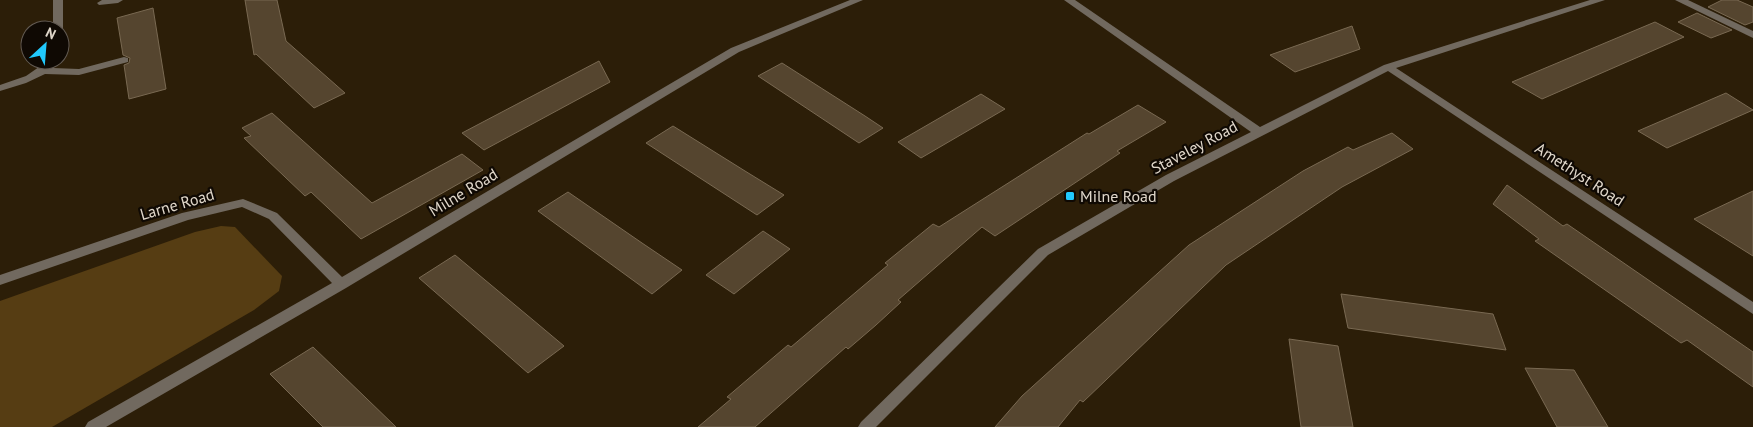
<svg xmlns="http://www.w3.org/2000/svg" width="1753" height="427" font-family="'PT Sans',sans-serif">
<rect width="100%" height="100%" fill="#2c1e08"/>
<path fill="#563d13" d="M221 226 235 227 282 276 279 291 254 310 52 427H0V301L195 232Z"/>
<g fill="#55452f" stroke="#796952">
<path d="M245 0H277L286 41 345 93 314 108 256 54 254 55Z"/>
<path d="M1722 0H1737L1753 7V22L1745 25 1708 7Z"/>
<path d="M153 8 166 89 129 99 124 65 129 63 130 58 123 55 117 18Z"/>
<path d="M1697 13 1732 30 1711 38 1678 22Z"/>
<path d="M1655 22 1684 37 1542 99 1512 82Z"/>
<path d="M1352 26 1360 49 1295 72 1270 55Z"/>
<path d="M599 61 610 82 484 150 462 133Z"/>
<path d="M782 63 865 116 883 128 859 143 758 76Z"/>
<path d="M1726 93 1753 110 1667 148 1638 131Z"/>
<path d="M981 94 1005 109 921 158 898 142Z"/>
<path d="M1138 105 1166 122 1117 151 1120 153 995 236 982 227 898 300 901 302 876 325 848 349 846 347 755 427H698L731 399 727 397 788 345 791 347 888 265 885 263 933 224 939 227 1087 133 1089 134Z"/>
<path d="M272 113 372 203 462 154 483 170 361 239 311 192 305 196 244 138 251 136 242 128Z"/>
<path d="M673 126 745 171 784 195 757 215 646 143Z"/>
<path d="M1392 133 1413 149 1342 187 1226 265 1083 402 1080 400 1058 427H995L1022 396 1189 245 1303 171 1348 147 1353 150Z"/>
<path d="M1507 185 1563 226 1567 224 1753 352V387L1687 340 1681 343 1535 241 1539 239 1493 204Z"/>
<path d="M1753 191V256L1694 219Z"/>
<path d="M568 192 642 243 682 270 652 294 538 211Z"/>
<path d="M763 231 790 249 734 294 706 275Z"/>
<path d="M455 255 539 325 564 346 528 373 419 278Z"/>
<path d="M1341 294 1493 314 1506 350 1348 328Z"/>
<path d="M1289 339 1338 346 1353 427H1301Z"/>
<path d="M313 347 366 398 396 427H323L270 374Z"/>
<path d="M1525 368 1574 370 1608 427H1557Z"/>
</g>
<g fill="none" stroke-linecap="round" stroke-linejoin="round">
<g fill="#71695f" fill-rule="evenodd">
<path d="M53 0H63V30L60 33V30H53Z"/>
<path d="M102 0H123L118 3 99 5 97 3Z"/>
<path d="M850 0H863L739 52 346 288 106 427H85L88 422 332 283 269 219 242 207 188 220 0 285V275L182 213 243 199 277 213 342 277 731 48Z"/>
<path d="M1064 0H1075L1260 127 1384 65 1590 0H1605L1396 68 1753 302V314L1388 71 1174 181 1048 255 876 427H858L861 422 1038 249 1166 175 1251 132Z"/>
<path d="M1675 0H1688L1753 31V38Z"/>
<path d="M124 57 128 58V62L79 75 45 74 26 83 0 91V85L26 76 49 60H60L53 68 79 69Z"/>
</g>
</g>
<rect fill="#21c9fd" stroke="#0f0903" stroke-width="2" x="1065" y="191" width="10" height="10" rx="2.5"/>
<g text-anchor="middle" dominant-baseline="central" stroke-width="4.5" stroke-linejoin="round" paint-order="stroke">
<g font-size="16" fill="#e0d7ca" stroke="#0f0903">
<text transform="translate(1194 147) rotate(-28)">Staveley Road</text>
<text transform="translate(1580 174) rotate(33)">Amethyst Road</text>
<text transform="translate(463 192) rotate(-31)">Milne Road</text>
<text transform="translate(177 204) rotate(-16)">Larne Road</text>
</g>
<g font-size="16" fill="#e0d7ca" stroke="#0f0903" text-anchor="start">
<text x="1080" y="196">Milne Road</text>
</g>
</g>
<g transform="translate(45 45) rotate(26)"><circle r="24" fill="#0f0903" stroke="#635b53"/>
<path d="M0-4L9 19L0 12L-9 19Z" fill="#21c9fd"/>
<text y="-8" font-size="14" font-weight="bold" text-anchor="middle" fill="#e0d7ca">N</text>
</g>
</svg>
